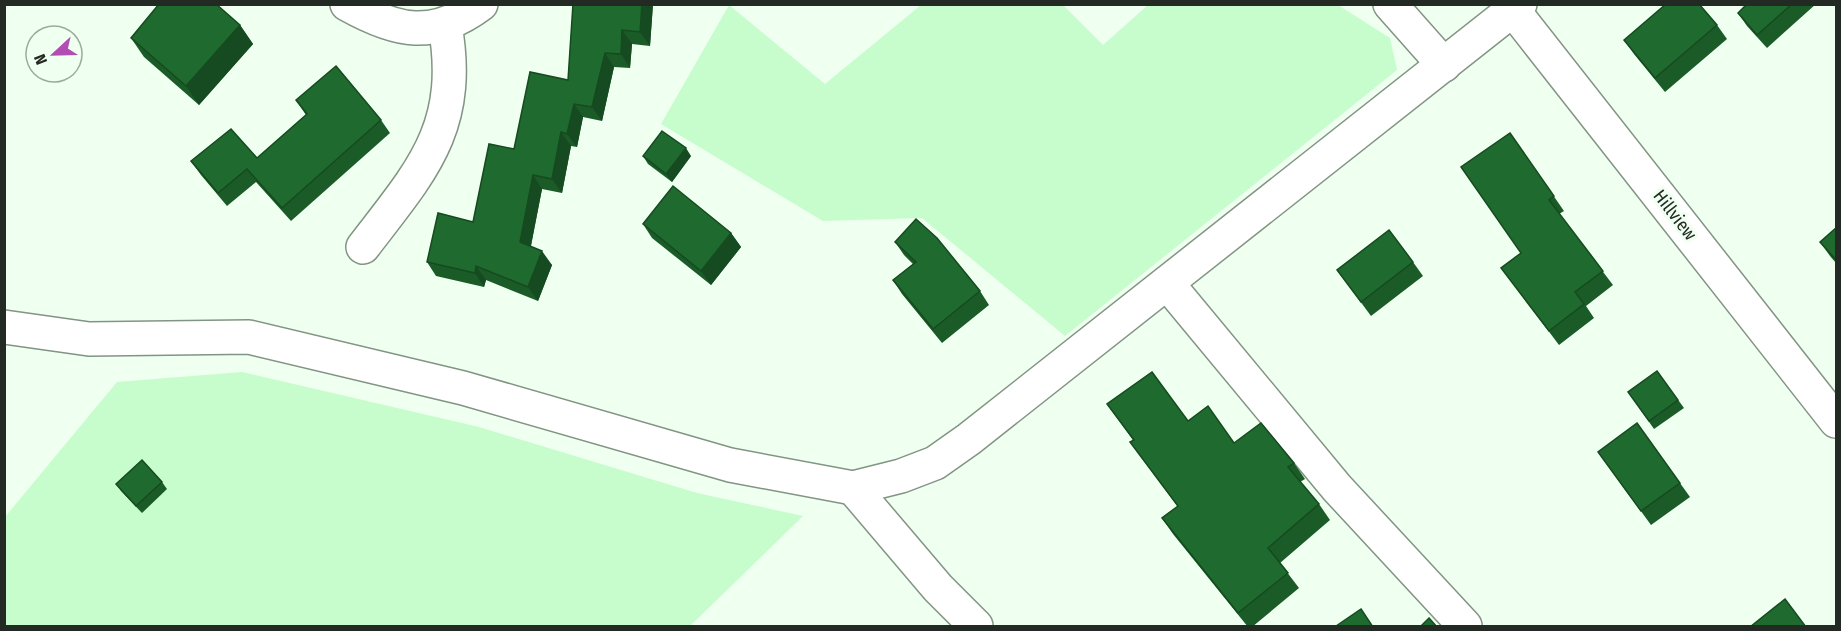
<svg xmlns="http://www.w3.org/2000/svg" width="1841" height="631" font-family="'Fira Sans Condensed',sans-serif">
<rect width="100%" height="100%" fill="#effff0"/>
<g fill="#c7fdcc">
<path d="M921 5H1063L1103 45 1148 5H1338L1390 38 1397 70 1065 336 922 218 823 221 661 124 729 5 825 84Z"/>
<path d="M242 372 479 427 697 493 803 516 690 626H5V517L117 382Z"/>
</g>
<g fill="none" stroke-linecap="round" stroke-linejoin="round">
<g stroke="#829483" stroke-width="36">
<g id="minor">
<path d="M347 4C397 32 433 40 481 4"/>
<path d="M1390 4 1444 65"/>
<path d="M1513 10 1836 421"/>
<path d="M363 247C422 170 463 128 445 25"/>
<path d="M1167 283 1337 488 1465 626"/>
<path d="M4 327 89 339 249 337 463 388 730 465 853 488 901 476 935 463 969 439C1152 294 1336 150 1520 4"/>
<path d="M853 488 938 588 976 626"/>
</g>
</g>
<use href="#minor" stroke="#fff" stroke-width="33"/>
</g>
<g fill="#1b5b28">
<path d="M573 4H653L650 46 632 44 630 68 614 67 602 121 583 117 577 147 571 146 562 193 542 189 531 246 552 265 538 301 486 280 484 287 436 276 427 262 473 222 514 149 568 80Z"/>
<path d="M1747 4H1816L1767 48 1747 26 1738 13Z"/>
<path d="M240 25 253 44 199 105 144 57 131 38Z"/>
<path d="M1717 25 1727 39 1665 92 1634 54 1624 40Z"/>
<path d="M296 100 381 120 390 133 291 221 256 182 227 206 201 175 191 161 257 158 306 115Z"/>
<path d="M1510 133 1564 211 1559 214 1613 285 1586 306 1594 318 1559 345 1501 268 1521 253Z"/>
<path d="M643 156H691L672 182 648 164Z"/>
<path d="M643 224 731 233 741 247 711 285 652 238Z"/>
<path d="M1836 228V263L1830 256 1820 242Z"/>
<path d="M895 242 980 291 989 305 942 343 902 294 893 280 913 264 904 255Z"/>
<path d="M1413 262 1423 276 1371 316 1337 270Z"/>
<path d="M1657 371 1684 408 1654 429 1628 392Z"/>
<path d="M1107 404 1188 421 1234 443 1294 463 1305 479 1300 482 1319 504 1330 520 1280 563 1299 588 1252 627H1248L1173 534 1162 518 1178 507 1130 442 1133 440Z"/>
<path d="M1637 423 1690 497 1651 525 1598 452Z"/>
<path d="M162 482 167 489 142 513 121 491 116 484Z"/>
</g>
<g fill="#164a20">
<path d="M642 4H653L650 46 640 32Z"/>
<path d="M240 25 253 44 199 105 186 86Z"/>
<path d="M622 30 632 44 630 68 621 54Z"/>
<path d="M605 53 614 67 602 121 592 107Z"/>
<path d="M574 104 583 117 577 147 567 134Z"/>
<path d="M561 132 571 146 562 193 552 179Z"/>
<path d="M686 148 691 156 672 182 666 174Z"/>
<path d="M533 175 542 189 529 255 520 242Z"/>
<path d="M731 233 741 247 711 285 701 271Z"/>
<path d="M542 251 552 265 538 301 528 287Z"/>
<path d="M476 266 486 280 484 287 475 273Z"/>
</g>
<g fill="#1f6a2e" stroke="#164a20" stroke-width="1.5">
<path d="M159 4H216L240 25 186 86 131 38Z"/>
<path d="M573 4H642L640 32 622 30 621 54 605 53 592 107 574 104 567 134 561 132 552 179 533 175 520 242 542 251 528 287 476 266 475 273 427 262 438 213 473 222 489 144 514 149 530 72 568 80Z"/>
<path d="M1666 4H1699L1717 25 1655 78 1624 40Z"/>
<path d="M1747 4H1792L1757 35 1738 13Z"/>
<path d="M336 66 381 120 282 208 247 169 218 193 191 161 231 129 257 158 307 114 296 100Z"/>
<path d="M662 131 686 148 666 174 643 156Z"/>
<path d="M1510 133 1554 196 1549 200 1603 271 1575 292 1584 304 1549 331 1501 268 1521 253 1461 167Z"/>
<path d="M673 186 731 233 701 271 643 224Z"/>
<path d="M916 219 937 238 980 291 933 329 893 280 916 262 895 242Z"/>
<path d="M1836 228V260L1820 242Z"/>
<path d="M1389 230 1413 262 1361 302 1337 270Z"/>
<path d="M1657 371 1678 400 1649 421 1628 392Z"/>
<path d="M1152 372 1188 421 1208 406 1234 443 1261 423 1294 463 1288 467 1319 504 1268 548 1288 573 1238 613 1162 518 1178 506 1130 442 1134 440 1107 404Z"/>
<path d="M1637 423 1680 483 1641 511 1598 452Z"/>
<path d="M142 460 162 482 136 506 116 484Z"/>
<path d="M1785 599 1806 627H1750Z"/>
<path d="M1361 609 1373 627H1337L1336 626Z"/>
<path d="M1429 618 1437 627H1420Z"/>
</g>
<g text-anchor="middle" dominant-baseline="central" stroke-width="6" stroke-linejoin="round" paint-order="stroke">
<g font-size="18" fill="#232a24" stroke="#effff0">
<text transform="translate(1675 215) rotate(52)">Hillview</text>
</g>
</g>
<rect width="1841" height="631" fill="none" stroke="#232a24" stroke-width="12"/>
<g transform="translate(54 54) rotate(248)"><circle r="28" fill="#effff0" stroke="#9daa9e" stroke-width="1.5"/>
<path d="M0-4.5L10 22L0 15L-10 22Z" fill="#b24eb3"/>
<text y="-9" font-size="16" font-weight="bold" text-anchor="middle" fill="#232a24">N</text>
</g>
</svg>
